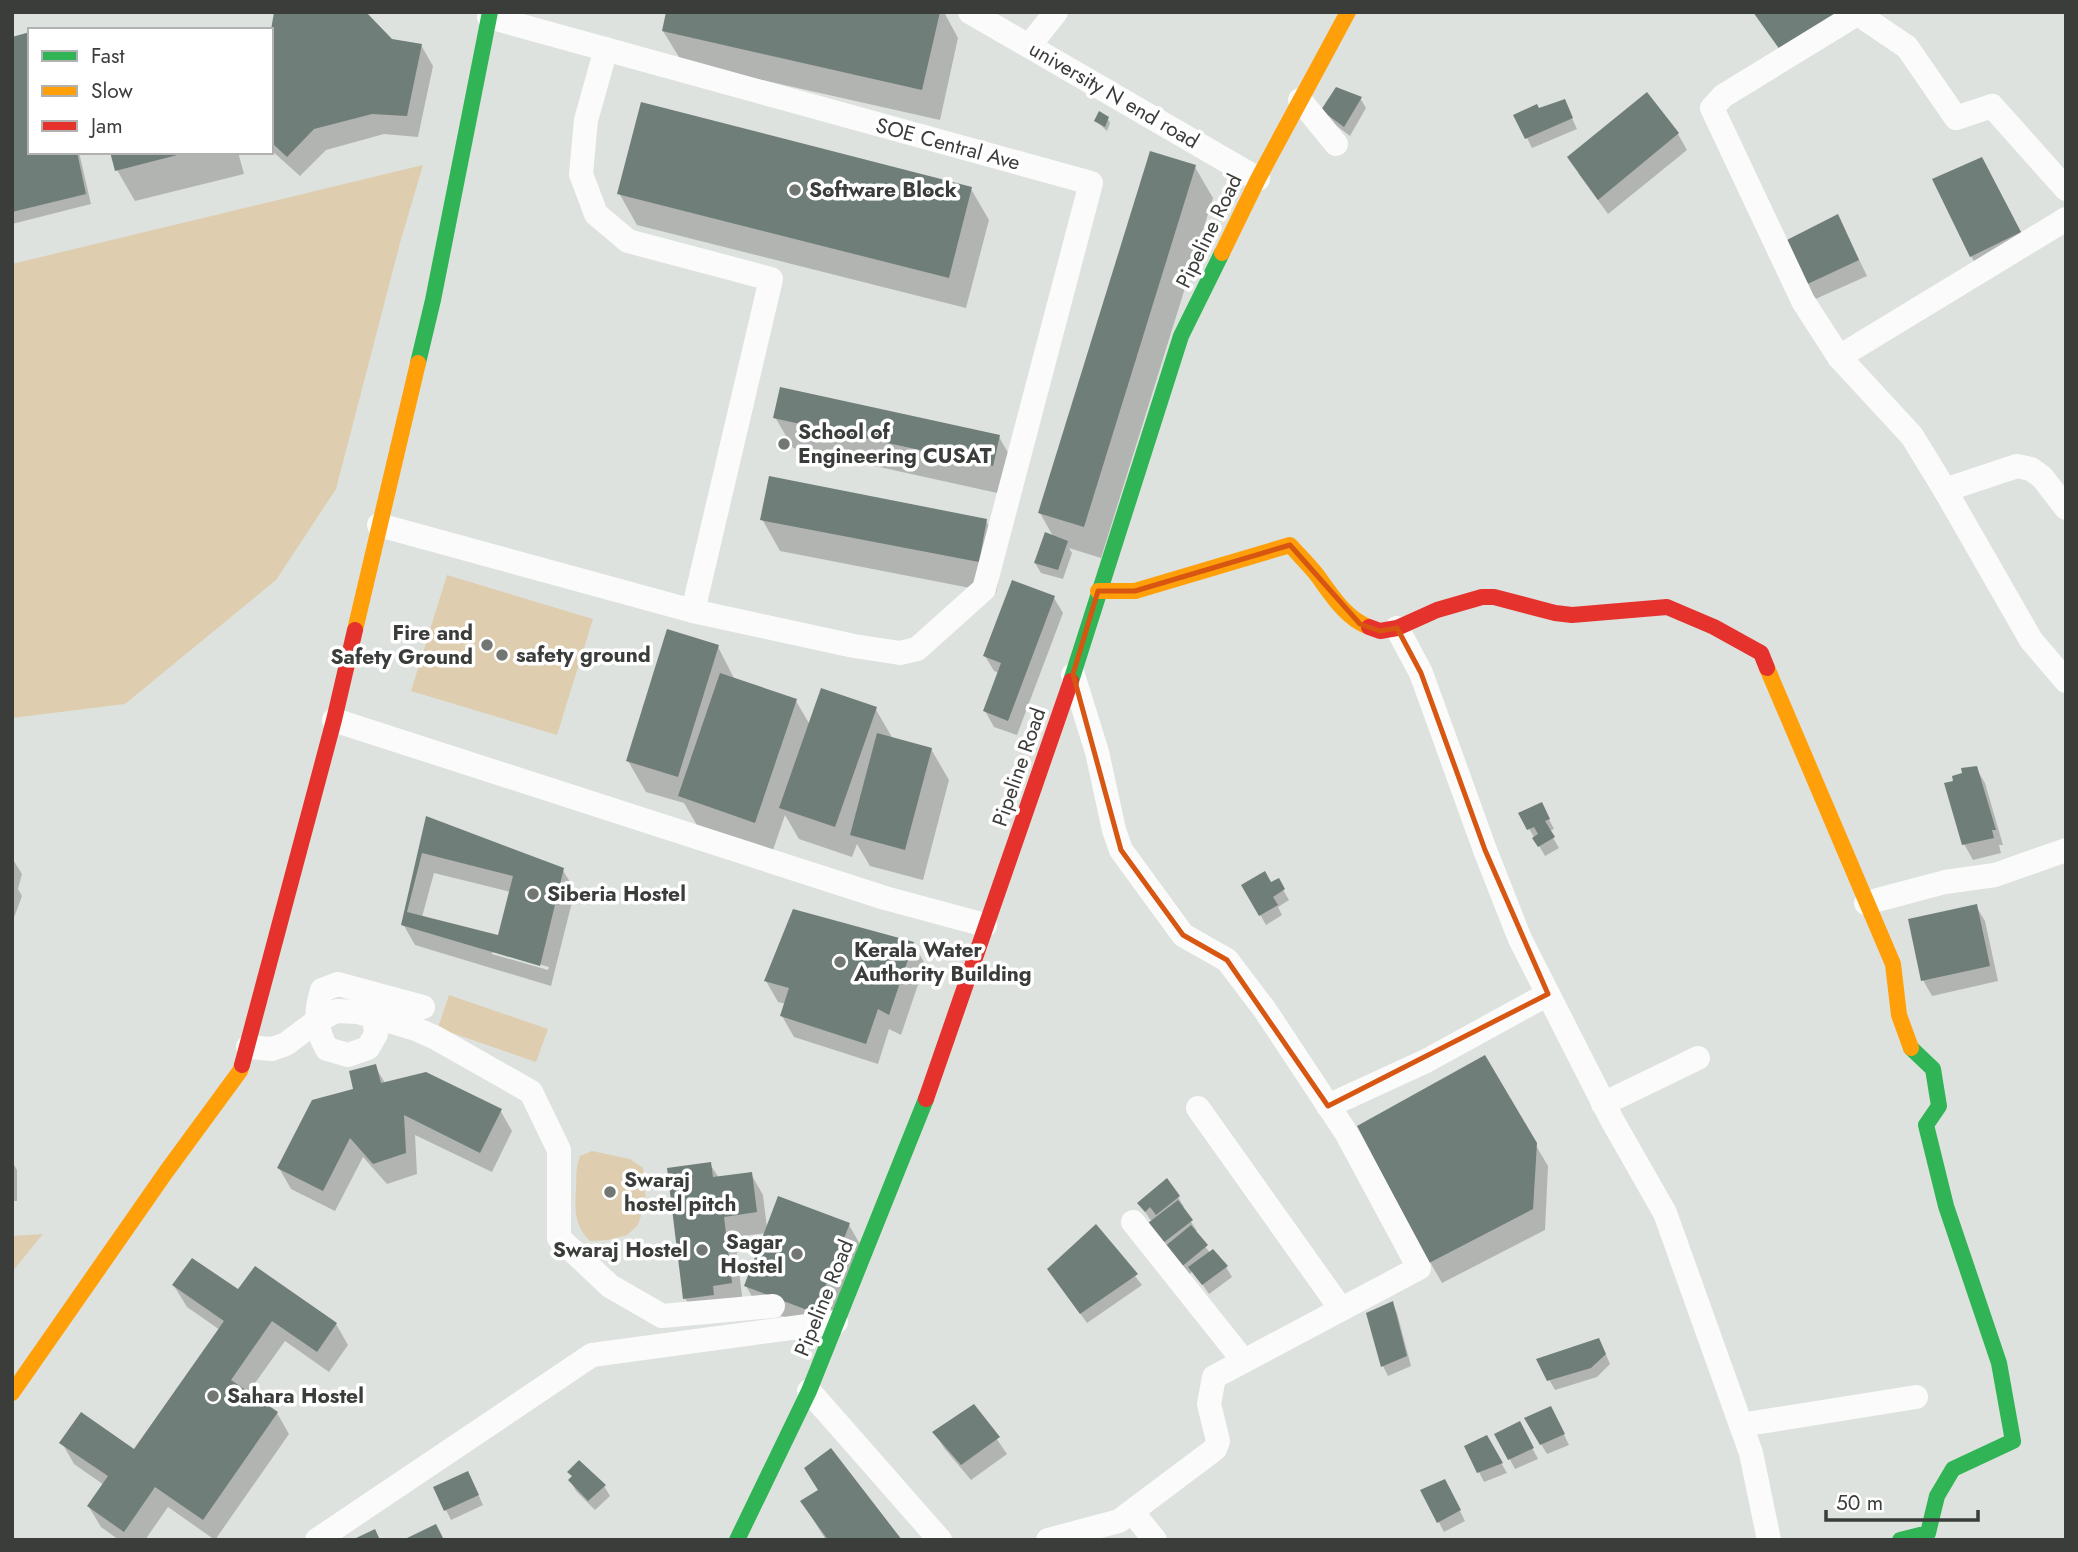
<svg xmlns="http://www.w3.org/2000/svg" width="2078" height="1552" font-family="Jost,sans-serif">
<rect width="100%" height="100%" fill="#dee2de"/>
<g fill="#decdae">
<path d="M423 165 400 243 336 489 276 580 125 704 12 718V264Z"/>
<path d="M447 575 593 619 557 735 411 691Z"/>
<path d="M449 995 548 1029 536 1062 438 1028Z"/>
<path d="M592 1151 630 1159 643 1168 646 1200 638 1225 627 1235 608 1240 590 1241C574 1225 575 1209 576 1189 577 1175 575 1170 580 1156Z"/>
<path d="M43 1234 12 1272V1236Z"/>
</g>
<g fill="#0003" fill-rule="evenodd">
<path d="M668 12H944L958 38 940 120 682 62 663 31Z"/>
<path d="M271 35 391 40 421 45 433 66 418 137 384 134 326 150 300 176 271 150Z"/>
<path d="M12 38 30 152H79L91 204 12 224Z"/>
<path d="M1647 94 1678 134 1687 150 1608 214 1578 173Z"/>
<path d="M1360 98 1366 108 1350 136 1329 120 1323 110Z"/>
<path d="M1564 101 1577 129 1532 148 1516 116Z"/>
<path d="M1107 118 1110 123 1107 131 1096 121Z"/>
<path d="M112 152H238L244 174 135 201 117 170Z"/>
<path d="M1195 167 1213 198 1101 558 1069 548 1072 553 1063 579 1041 573 1035 563 1054 538 1040 513Z"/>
<path d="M1990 174 2029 248 1980 271 1971 256Z"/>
<path d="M971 189 989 220 966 308 637 225 619 193Z"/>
<path d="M1838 216 1867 276 1811 301 1803 286Z"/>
<path d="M775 417 999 437 1017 468 1011 496 793 448Z"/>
<path d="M762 519 986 521 1004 552 996 593 780 551Z"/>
<path d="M1054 598 1063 613 1017 735 994 727 985 711 999 673 994 671 985 656Z"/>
<path d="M718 647 735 680 796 701 810 725 875 708 893 739 931 749 949 780 923 880 870 866 857 844 852 857 799 839 785 815 772 853 698 827 684 803 646 792 628 761Z"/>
<path d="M1976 768 1985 783 2003 845H1999L2001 853 1973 860 1964 844 1955 782Z"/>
<path d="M1541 804 1554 829 1549 831 1559 848 1545 856 1520 813Z"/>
<path d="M427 818 562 869 575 890 551 986 415 945 403 924 408 914 406 910ZM434 873 511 892 499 937 422 917ZM493 951 549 967 548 970 492 954Z"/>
<path d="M12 858 22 874 18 889 22 896 12 923Z"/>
<path d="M1278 881 1289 900 1278 907 1282 915 1266 925 1243 885H1271Z"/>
<path d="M1976 906 1985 921 1998 981 1932 996 1923 980Z"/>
<path d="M913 943 925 964 901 1035 889 1029 878 1064 794 1037 782 1016 786 1004 778 1002 766 981Z"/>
<path d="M1484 1057 1548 1166 1545 1230 1442 1283 1430 1262Z"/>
<path d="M375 1066 385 1083 500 1110 512 1131 492 1172 415 1135 417 1174 387 1184 363 1157 335 1211 291 1189 279 1168 355 1090Z"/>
<path d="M12 1161 17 1170V1201H12Z"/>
<path d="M710 1164 719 1178 751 1174 763 1195 767 1228 849 1225 861 1246 827 1333 758 1307 746 1286 765 1233 735 1237 743 1304 697 1319 685 1298Z"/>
<path d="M1178 1197 1184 1207 1182 1208 1197 1231 1195 1232 1210 1253 1226 1267 1232 1277 1209 1294 1193 1271 1186 1277 1171 1258 1152 1222 1139 1203Z"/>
<path d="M1096 1226 1142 1285 1087 1323 1049 1270Z"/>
<path d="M174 1286 238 1292 336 1324 348 1345 329 1372 285 1341 248 1393 277 1413 289 1434 215 1540 168 1507 145 1540H119L101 1527 89 1507 104 1485 74 1464 62 1443 135 1451 220 1330 187 1307Z"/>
<path d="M1392 1303 1397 1313 1411 1366 1388 1376 1383 1366 1368 1314Z"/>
<path d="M1604 1350 1610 1364 1597 1377 1555 1390 1538 1360Z"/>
<path d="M974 1406 1007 1454 971 1480 944 1448 935 1433Z"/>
<path d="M1556 1418 1569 1445 1547 1454 1526 1419Z"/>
<path d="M1519 1423 1538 1459 1515 1469 1496 1434Z"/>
<path d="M1486 1437 1507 1473 1484 1482 1479 1472Z"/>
<path d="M570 1472 604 1486 610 1496 595 1510 576 1491 570 1480 573 1478Z"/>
<path d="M473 1483 483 1505 451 1520 435 1488Z"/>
<path d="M819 1491 900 1540H826L802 1502Z"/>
<path d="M1423 1491H1450L1465 1521 1444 1532Z"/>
</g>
<g fill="#707e7a" fill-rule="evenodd">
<path d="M274 12H366L392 39 422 44 407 116 372 114 314 129 287 157 271 142V30Z"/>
<path d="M666 12H940L922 90 662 31Z"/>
<path d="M1753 12H1847L1780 50Z"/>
<path d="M30 32V152H77L86 194 12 212V37Z"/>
<path d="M1336 87 1362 97 1344 127 1321 110Z"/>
<path d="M1647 92 1679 133 1598 200 1567 157Z"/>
<path d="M1565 99 1573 118 1525 139 1513 115 1537 104 1539 108Z"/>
<path d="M641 102 972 187 949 278 617 194Z"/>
<path d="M1099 111 1109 117 1105 127 1094 121Z"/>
<path d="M1150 151 1196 165 1084 527 1038 513Z"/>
<path d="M110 152H185V153L115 171Z"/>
<path d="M1982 157 2021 232 1970 257 1932 179Z"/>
<path d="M1838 214 1859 260 1801 287 1779 244Z"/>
<path d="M780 387 1000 435 993 466 773 418Z"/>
<path d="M769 476 987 519 979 562 760 520Z"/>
<path d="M1045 532 1068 541 1058 570 1034 563Z"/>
<path d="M1012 580 1055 596 1008 721 983 711 1001 663 983 656Z"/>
<path d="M667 629 719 645 678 777 626 761Z"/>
<path d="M720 673 797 699 755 823 678 796Z"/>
<path d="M821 688 877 707 835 827 779 808Z"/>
<path d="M877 733 932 748 905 850 850 835Z"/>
<path d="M1977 766 1996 830H1992L1994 838 1962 845 1944 783 1953 781 1952 776 1962 773 1961 768Z"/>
<path d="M1542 802 1550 819 1545 821 1555 837 1538 847 1532 838 1538 834 1534 827 1527 830 1518 813Z"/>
<path d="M426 816 564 868 540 966 401 925ZM422 853 513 876 498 935 407 912Z"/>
<path d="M1265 871 1271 882 1279 878 1285 889 1273 897 1278 905 1259 916 1241 885Z"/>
<path d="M1977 904 1990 966 1921 981 1908 919Z"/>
<path d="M793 909 914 942 889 1015 878 1009 866 1044 780 1016 789 988 764 981Z"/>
<path d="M1485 1055 1537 1143 1533 1209 1429 1263 1357 1126Z"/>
<path d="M376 1064 381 1083 426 1072 502 1109 480 1153 404 1115 406 1153 373 1164 350 1138 323 1191 277 1168 312 1100 353 1089 349 1071Z"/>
<path d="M711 1162 713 1177 752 1172 757 1212 724 1217 732 1283 713 1286 714 1295 683 1299 667 1168Z"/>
<path d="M1167 1178 1180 1196 1156 1215 1150 1207 1145 1212 1137 1203Z"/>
<path d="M778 1196 850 1223 815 1313 744 1286Z"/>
<path d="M1178 1200 1193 1220 1163 1243 1148 1223Z"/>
<path d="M1096 1224 1138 1274 1080 1314 1047 1269Z"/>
<path d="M1191 1225 1208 1245 1180 1268 1163 1248Z"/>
<path d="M1213 1249 1228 1266 1202 1285 1188 1267Z"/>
<path d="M192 1258 238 1289 255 1266 337 1323 317 1352 272 1321 231 1380 278 1412 203 1520 155 1487 124 1532 87 1506 108 1476 59 1443 81 1412 134 1449 224 1321 172 1285Z"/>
<path d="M1393 1301 1407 1356 1381 1367 1366 1313Z"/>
<path d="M1599 1338 1606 1354 1591 1368 1547 1381 1536 1359Z"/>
<path d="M974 1404 1000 1437 961 1465 932 1432Z"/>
<path d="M1551 1406 1565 1434 1540 1445 1524 1418Z"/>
<path d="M1520 1421 1534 1448 1508 1460 1494 1434Z"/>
<path d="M1487 1435 1503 1463 1477 1473 1464 1446Z"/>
<path d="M831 1448 902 1540H828L800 1501 818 1490 804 1468Z"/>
<path d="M579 1460 606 1485 588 1501 568 1480 572 1476 567 1472Z"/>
<path d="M468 1471 479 1495 444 1511 433 1487Z"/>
<path d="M1445 1479 1461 1510 1437 1523 1420 1490Z"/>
<path d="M436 1524 444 1540H403Z"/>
<path d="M375 1529 380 1540H352Z"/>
</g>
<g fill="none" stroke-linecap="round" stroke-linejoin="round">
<g stroke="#fafbfa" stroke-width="24">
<path d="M970 12 1258 179"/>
<path d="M1860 12 1723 96 1712 108 1803 301 1839 357 1912 436 1945 490 2017 466 2031 469 2042 477 2066 508"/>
<path d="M1861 12 1867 20 1907 47 1956 118 1992 106 2066 189"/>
<path d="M1029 46 1056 12"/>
<path d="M606 49 586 120 581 174 596 214 628 241 771 279 693 611"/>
<path d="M1300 100 1336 144"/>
<path d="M1839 357 2066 219"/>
<path d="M1945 490 2031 640 2066 681"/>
<path d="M379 525 693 611 854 646 900 653 917 649 984 589 1091 183 489 17"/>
<path d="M1397 628 1421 673 1485 850 1520 939 1612 1120 1665 1213 1751 1453 1769 1540"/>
<path d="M334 720 885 898 985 925"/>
<path d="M1866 903 1945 882 1995 875 2066 850"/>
<path d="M374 1017 376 1034 368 1048 348 1055 327 1049C315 1028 315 1013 322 990L338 984 423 1007"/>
<path d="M248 1047 272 1049 286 1044 318 1020 337 1011 358 1012 416 1029 436 1038 531 1092 559 1150V1238L610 1286 662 1316 773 1306"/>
<path d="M1603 1104 1698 1058"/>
<path d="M1328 1106 1426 1061 1548 994"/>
<path d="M1198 1108 1341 1309"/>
<path d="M1133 1222 1243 1360"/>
<path d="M809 1391 940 1540"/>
<path d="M1741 1425 1916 1397"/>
<path d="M1133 1513 1155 1540"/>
<path d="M317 1540 592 1355 836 1322"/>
<path d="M1048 1540 1119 1521 1215 1449 1218 1441 1209 1404 1214 1377 1419 1268 1347 1134 1265 1010 1227 960 1183 935 1121 850 1114 830 1097 752 1073 675"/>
</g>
<g stroke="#30b455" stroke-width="16">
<path d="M418 363 433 300 490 12"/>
<path d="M1071 681 1181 336 1222 253"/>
<path d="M737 1540 809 1391 926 1099"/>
<path d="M1900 1540 1928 1533 1937 1496 1953 1469 2013 1441 1999 1363 1946 1206 1926 1125 1939 1106 1933 1069 1911 1048"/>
</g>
<g stroke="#ff9f0a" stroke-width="16">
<path d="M1222 253 1258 179 1348 12"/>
<path d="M1098 591H1135L1290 545C1299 555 1309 565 1317 575 1331 594 1346 619 1369 627"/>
<path d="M355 630 418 363"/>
<path d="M1767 668 1893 964 1899 1015 1911 1048"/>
<path d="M12 1393 166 1172 240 1071 242 1065"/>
</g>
<g stroke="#e5322d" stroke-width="16">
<path d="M1369 627 1380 631 1397 628 1437 610 1482 597H1494L1555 613 1572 615 1667 607 1714 627 1761 653 1767 668"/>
<path d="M242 1065 334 720 355 630"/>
<path d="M926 1099 1071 681"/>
</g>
</g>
<path fill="none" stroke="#d75611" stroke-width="5" stroke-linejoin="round" d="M1290 545 1360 624 1380 631 1397 628 1421 673 1485 850 1548 994 1328 1106 1227 960 1183 935 1121 850 1073 674 1098 591H1135Z"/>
<g fill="#737773" stroke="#fff" stroke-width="2.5">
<circle cx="795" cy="190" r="7"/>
<circle cx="784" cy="444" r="7"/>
<circle cx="487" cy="645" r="7"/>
<circle cx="502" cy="655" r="7"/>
<circle cx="533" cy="894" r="7"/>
<circle cx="840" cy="962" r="7"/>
<circle cx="610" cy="1192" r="7"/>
<circle cx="702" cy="1250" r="7"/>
<circle cx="797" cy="1254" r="7"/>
<circle cx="213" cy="1396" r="7"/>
</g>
<g text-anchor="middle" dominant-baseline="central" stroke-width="7" stroke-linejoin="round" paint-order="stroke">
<g font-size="21" fill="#3a3d3a" stroke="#fff">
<text transform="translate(1114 95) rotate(30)">university N end road</text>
<text transform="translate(948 144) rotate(15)">SOE Central Ave</text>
<text transform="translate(1209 231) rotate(-64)">Pipeline Road</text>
<text transform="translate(1019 767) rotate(-71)">Pipeline Road</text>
<text transform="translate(824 1298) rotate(-68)">Pipeline Road</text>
</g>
<g font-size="21" font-weight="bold" fill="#3a3d3a" stroke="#fff" text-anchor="start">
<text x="809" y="190">Software Block</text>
<text x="798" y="432">School of<tspan x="798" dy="24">Engineering CUSAT</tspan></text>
<text x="473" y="633" text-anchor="end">Fire and<tspan x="473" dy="24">Safety Ground</tspan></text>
<text x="516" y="655">safety ground</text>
<text x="547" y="894">Siberia Hostel</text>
<text x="854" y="950">Kerala Water<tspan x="854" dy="24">Authority Building</tspan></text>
<text x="624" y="1180">Swaraj<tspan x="624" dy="24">hostel pitch</tspan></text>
<text x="783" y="1242" text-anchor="end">Sagar<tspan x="783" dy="24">Hostel</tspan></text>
<text x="688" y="1250" text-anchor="end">Swaraj Hostel</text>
<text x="227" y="1396">Sahara Hostel</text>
</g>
</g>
<rect width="2078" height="1552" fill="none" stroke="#3a3d3a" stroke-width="28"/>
<rect x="28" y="28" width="245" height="126" fill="#ffffff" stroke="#b0b1b0" stroke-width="2"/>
<rect x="42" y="51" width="35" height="10" fill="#30b455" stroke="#b0b1b0" stroke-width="2"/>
<text x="91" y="63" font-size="21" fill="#3a3d3a">Fast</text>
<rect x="42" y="86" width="35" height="10" fill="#ff9f0a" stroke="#b0b1b0" stroke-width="2"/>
<text x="91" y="98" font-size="21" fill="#3a3d3a">Slow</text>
<rect x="42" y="121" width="35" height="10" fill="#e5322d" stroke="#b0b1b0" stroke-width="2"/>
<text x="91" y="133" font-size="21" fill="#3a3d3a">Jam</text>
<path d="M1826 1510v10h152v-10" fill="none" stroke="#3a3d3a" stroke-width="3.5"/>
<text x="1836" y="1510" font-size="21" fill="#3a3d3a" stroke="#ffffff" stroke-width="5" paint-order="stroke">50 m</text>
</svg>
